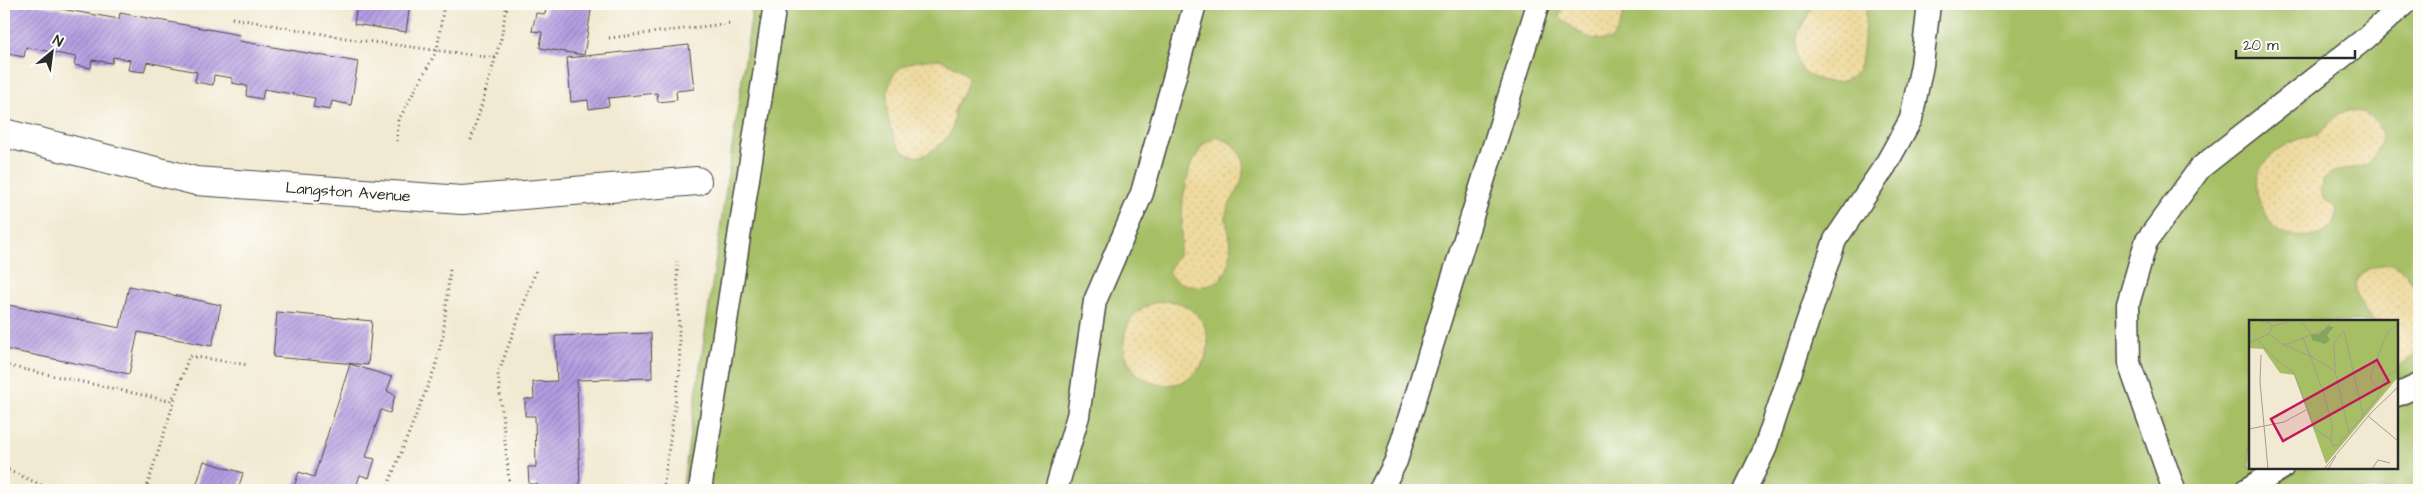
<svg xmlns="http://www.w3.org/2000/svg" width="2423" height="494" font-family="'Architects Daughter',sans-serif">
<defs>
<pattern id="sand-dots" width="8" height="8" patternUnits="userSpaceOnUse" patternTransform="scale(1.25)"><rect width="8" height="8" fill="#eeda9e"/><path d="M2 2h.1M6 6h.1" fill="none" stroke="#cb8" stroke-width="1.8" stroke-linecap="round"/></pattern>
<pattern id="building-hatch" width="6" height="6" patternUnits="userSpaceOnUse" patternTransform="scale(1.25)"><rect width="6" height="6" fill="#b39be1"/><path d="M-1 1l2-2M0 6l6-6M5 7l2-2" fill="none" stroke="#927fb7"/></pattern>
</defs>
<rect width="100%" height="100%" fill="#fdfcf7"/>
<filter id="ink" filterUnits="userSpaceOnUse"><feTurbulence type="fractalNoise" baseFrequency=".02" numOctaves="2"/><feDisplacementMap in="SourceGraphic" scale="10" xChannelSelector="R" yChannelSelector="G"/><feConvolveMatrix kernelMatrix="1 2 1 2 8 2 1 2 1" color-interpolation-filters="sRGB"/></filter>
<filter id="wash" filterUnits="userSpaceOnUse"><feTurbulence type="fractalNoise" baseFrequency=".0096" numOctaves="4" result="noise"/><feDisplacementMap in="SourceGraphic" scale="20" xChannelSelector="R" yChannelSelector="G"/><feGaussianBlur stdDeviation="1.12" result="paint"/><feColorMatrix in="noise" values="0 0 0 0 0 0 0 0 0 0 0 0 0 0 0 0 0 1.4 0 .05"/><feComposite in="paint" operator="in"/></filter>
<g filter="url(#wash)">
<rect width="100%" height="100%" fill="#f1e9d1"/>
<path fill="#a6bf65" stroke="#687548" fill-rule="evenodd" d="M753 4H2419V490H682ZM2250 322H2397V468H2250Z"/>
<g fill="url(#sand-dots)" stroke="#8c8264">
<path d="M1565 4H1626L1619 28 1611 40C1589 41 1573 31 1559 15Z"/>
<path d="M1814 4H1867C1864 20 1865 57 1858 69 1848 89 1814 84 1801 68 1799 65 1796 55 1796 50 1794 33 1807 18 1814 4Z"/>
<path d="M940 59 963 71 968 78C967 90 958 98 955 109 953 115 954 122 952 128 950 136 942 142 935 148 895 184 873 95 897 71 908 60 926 60 940 59Z"/>
<path d="M2348 110C2366 111 2387 123 2380 145 2377 152 2371 159 2367 165L2333 172 2323 179 2320 192 2324 199 2336 208C2342 237 2296 242 2278 231 2271 226 2267 217 2263 209 2241 168 2280 140 2318 135L2338 114Z"/>
<path d="M1216 137C1242 144 1249 163 1239 188 1235 196 1227 205 1226 215 1225 222 1229 231 1230 238 1233 265 1225 290 1193 286 1182 284 1174 282 1168 272L1178 255 1181 244 1183 198 1190 167 1203 145Z"/>
<path d="M2392 264 2406 272 2419 296V352L2397 368V322L2373 321C2368 314 2361 306 2358 298 2347 273 2373 265 2392 264Z"/>
<circle cx="1166" cy="343" r="42"/>
</g>
<g id="blocks">
<g fill="url(#building-hatch)">
<path d="M4 4H32L119 19 120 13 240 35 239 41 358 62 351 105 332 101 330 110 313 107 315 98 264 89 262 99 246 96 247 86 232 83V78L214 75 213 85 195 82 197 72 147 62 144 72 128 70 130 60 113 57 112 63 92 60 91 68 74 65 76 57 26 47 24 57 8 54 9 45 4 44Z"/>
<path d="M357 4H410L406 32 354 24Z"/>
<path d="M547 4H592L584 55 540 48 542 32 532 31 536 13 545 14Z"/>
<path d="M689 45 694 89 676 91 677 100 658 102 657 93 608 98 609 106 589 109 588 100 571 102 567 58Z"/>
<path d="M129 286 221 305 212 346 138 332 129 374 4 349V304L120 328Z"/>
<path d="M277 312 372 321 368 365 273 357Z"/>
<path d="M651 333 652 378 577 380 580 490H537V484H529L528 467H536L535 416H525V399H534L533 382 557 381 555 336Z"/>
<path d="M350 364 392 377 387 391 395 395 390 413 381 410 366 457 375 459 369 478 360 475 355 490 341 486 340 490H293L299 472 314 477Z"/>
<path d="M204 461 243 473 238 490H195Z"/>
</g>
</g>
</g>
<g filter="url(#ink)">
<use href="#blocks" fill-opacity="0" stroke="#494844" stroke-width="1"/>
<g fill="none" stroke-linecap="round" stroke-linejoin="round">
<g stroke="#494844" stroke-width="25">
<g id="service">
<path d="M2397 395 2419 385"/>
<path d="M700 490 775 4"/>
<path d="M1056 490 1078 416 1095 301 1142 193 1195 4"/>
<path d="M1381 490 1396 461 1538 4"/>
<path d="M1745 490 1764 451 1835 240 1885 166 1911 119 1922 65 1929 4"/>
<path d="M2174 490 2129 363 2128 304 2146 242 2200 168 2366 38 2404 4"/>
<path d="M2246 490 2282 468"/>
</g>
</g>
<g stroke="#494844" stroke-width="30">
<path id="minor" d="M4 133 196 181 462 200 697 181"/>
</g>
<g stroke="#494844" stroke-width="3" stroke-dasharray="1 4" stroke-linecap="butt">
<path d="M232 18 357 40 496 58"/>
<path d="M609 38 732 23"/>
<path d="M471 140 501 39 507 4"/>
<path d="M397 141 398 121 437 50 444 4"/>
<path d="M4 365 170 401 176 393 189 356 249 365"/>
<path d="M4 468 52 490"/>
<path d="M146 490 176 395"/>
<path d="M386 490 435 368 443 335 450 269"/>
<path d="M510 490 498 374 537 268"/>
<path d="M663 490 680 368 677 261"/>
</g>
<use href="#service" stroke="#fff" stroke-width="22"/>
<use href="#minor" stroke="#fff" stroke-width="28"/>
</g>
</g>
<g text-anchor="middle" dominant-baseline="central" stroke-width="4.5" stroke-linejoin="round" paint-order="stroke">
<g font-size="16" fill="#2b2b2b" stroke="#fdfcf7">
<text transform="translate(348 192) rotate(4)">Langston Avenue</text>
</g>
</g>
<g transform="translate(2249 320)">
<rect width="149" height="149" fill="#f1e9d1"/>
<path d="M0 0H149V57L77 144 45 55 31 53 14 29 0 28Z" fill="#a6bf65"/>
<path d="M79 6 85 7 78 15 81 20 76 24 63 20 62 14H70Z" fill="#84a65a"/>
<path fill="none" stroke="#a29d8f" stroke-width="1" d="M52 2 62 14M23 6 40 2M20 14 33 24H39L75 10 81 3M9 20 24 37 45 53 66 109 82 120 83 105 74 71 54 17M0 23 20 14 23 8 21 3 8 0M33 24 63 37 86 51 100 113M12 35 11 62 19 149M86 51 85 23 95 11 114 95 128 78 136 58 149 50M130 69 122 61V53L138 13 149 4M119 96 149 121M0 109 35 102 57 90M82 120 84 126 89 125 115 95M75 149 122 93 149 67M79 149 87 136M123 149 129 140 141 143"/>
<path fill="#c2185b" fill-opacity="0.15" stroke="#c2185b" stroke-width="2.5" d="M128 40 140 62 34 121 22 99Z"/>
<rect width="149" height="149" fill="none" stroke="#2b2b2b" stroke-width="2.5"/>
</g>
<rect width="2423" height="494" fill="none" stroke="#fdfcf7" stroke-width="20"/>
<g transform="translate(52 52) rotate(29)" stroke="#fdfcf7" stroke-width="4" paint-order="stroke">
<path d="M0-4L9 19L0 12L-9 19Z" fill="#2b2b2b"/>
<text y="-8" font-size="14" font-weight="bold" text-anchor="middle" fill="#2b2b2b">N</text>
</g>
<path d="M2236 50v8h119v-8" fill="none" stroke="#2b2b2b" stroke-width="2.5"/>
<text x="2243" y="50" font-size="15" fill="#2b2b2b" stroke="#fdfcf7" stroke-width="4" paint-order="stroke">20 m</text>
</svg>
